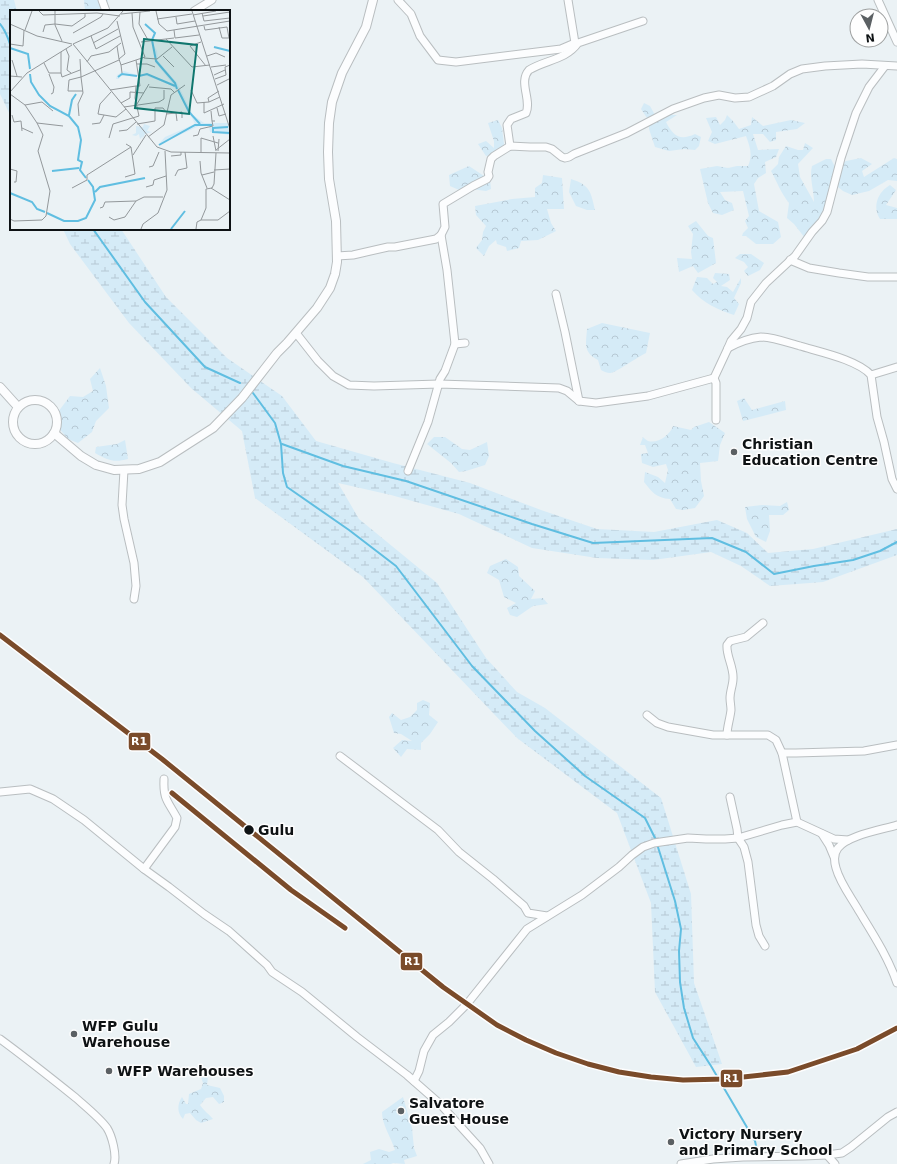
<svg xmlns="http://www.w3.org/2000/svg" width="897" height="1164" font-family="'DejaVu Sans',sans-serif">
<defs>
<pattern id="forest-crowns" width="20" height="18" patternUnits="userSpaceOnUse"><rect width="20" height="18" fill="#d5ebf7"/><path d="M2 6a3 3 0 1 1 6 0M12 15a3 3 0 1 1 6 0" fill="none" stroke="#b6c8d3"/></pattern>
<pattern id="wetland-marsh" width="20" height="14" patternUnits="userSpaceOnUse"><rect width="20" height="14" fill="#d5ebf7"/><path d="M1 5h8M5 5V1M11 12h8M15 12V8" fill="none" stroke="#b6c8d3"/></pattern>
</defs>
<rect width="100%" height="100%" fill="#ebf2f5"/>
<g fill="url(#forest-crowns)">
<path d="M84 0H108L105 11H85Z"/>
<path d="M644 103 650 106 655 115 666 111 673 115H677L666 122C673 136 680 141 695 134L701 137 699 146 695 150 684 149 669 151 655 147 649 129V121L641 109Z"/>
<path d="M727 115 733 121 739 129 751 125 752 117 763 126 791 120 805 123 797 129 776 132V140L770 142 763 134H753L758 150 779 149 776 157 765 162 766 173 758 178 754 184 759 211 778 222 781 237 773 244H756L746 236H742L743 233 748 228 745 221 749 216 743 191 720 192 725 200 732 203 734 210 722 215 713 213 708 203 700 169 717 166 728 168 737 166H748C753 155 750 147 746 136L715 144 708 141 712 132 706 118 716 117 720 125 725 120Z"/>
<path d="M498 120 502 128 505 152 486 156 478 144 486 141 494 148V141L488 123Z"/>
<path d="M805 143 813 148 798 164 800 177 814 202C814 190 809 177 812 166L826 159H831L835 167 846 161 861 158 872 164 862 171 864 177 894 158 897 159V181L888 180 869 191 852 195 843 191 833 183 827 205 818 224 805 238 794 224 787 218 789 203C781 193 777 182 771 171L778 164 779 157 786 146 798 150H803Z"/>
<path d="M469 166 490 180 491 189 486 191 471 189 459 190 450 186 449 175Z"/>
<path d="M543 175 562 178 564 209H547L551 223 556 231 538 240 521 241 519 248 507 251 506 247 497 244 496 240 489 246 484 256 476 248 482 240 483 232 486 226 476 215 475 206 512 199 535 197V188L542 183Z"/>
<path d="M571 179C590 185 591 192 595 210H587L576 206 569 192Z"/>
<path d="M890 185 896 190 886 205 897 208V219H880C872 206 878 192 890 185Z"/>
<path d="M696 221 708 236 713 238 716 263 698 273 693 266 679 272 677 258 692 259 691 252 693 234 688 226Z"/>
<path d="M740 254H751L764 263 760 270 748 276 744 271 748 267 744 262 735 258Z"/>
<path d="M715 273 729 274 730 280 721 286 727 287 733 292 741 278V283L734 298 739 304 734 315C718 310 703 303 692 290L697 277 707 278 713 284 717 282 713 278Z"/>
<path d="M602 323 650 333 646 353C639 356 614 374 610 373 607 373 603 371 601 370L598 360C583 352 586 344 587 329Z"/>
<path d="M100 368 106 386 109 408 96 421 92 432 78 443 68 439 52 420 70 396 83 397 93 391 90 379Z"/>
<path d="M744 398 752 410 785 401 786 410 743 421 737 401Z"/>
<path d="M709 422 725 433 720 445 718 461 700 463 701 481 704 496 695 508 683 510 676 509 670 499C656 498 652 492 644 482L645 472 658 477 665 483 668 470 666 464 653 467 642 463 641 454 648 453 645 445H640L643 437C644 438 646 440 648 441 658 444 670 435 673 426L691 430 694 427Z"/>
<path d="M434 437H445L462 449 470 450 487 442 489 456 485 465 466 471 459 472 451 463 427 444Z"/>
<path d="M125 440 128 459C114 463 107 460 95 453L96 447 117 444Z"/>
<path d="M787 502 789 510 783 515H769L770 531 766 542 756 537 747 519 745 507 762 505 780 506Z"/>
<path d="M506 559 518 567 519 576 535 591 531 599 543 598 548 604 533 606 517 617 510 615 507 608 516 603 504 597 499 580 487 573 490 566Z"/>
<path d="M423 700 430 703 429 715 438 722 430 734 421 743V750L407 749 401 757 393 748 402 740 412 741 401 734 394 733 389 717 392 713 401 720 410 717 417 710V703Z"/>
<path d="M204 1071 210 1073 208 1077 207 1085 220 1088 224 1096V1102L219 1104 213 1097 206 1098 200 1105C204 1111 209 1114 213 1119L201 1123 196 1120 190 1113 185 1114 183 1119C177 1113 177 1104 182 1097L186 1104H188L189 1094 201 1089 203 1083 200 1074Z"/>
<path d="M403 1097 412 1128 414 1148 417 1156 404 1160 405 1164 393 1163 391 1164H363L371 1160 370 1152 379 1149 389 1152 395 1150C391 1137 382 1125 382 1112Z"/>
</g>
<g fill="url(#wetland-marsh)">
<path d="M0 0H14L17 11H11V117L0 94Z"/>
<path d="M63 229H121L166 297 227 358 282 396 316 441 393 463 470 483 541 510 597 529 654 532 717 520 747 533 768 553 813 549 897 529V555L823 582 770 586 741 566 711 552 653 560 597 558 532 548 459 514 391 495 338 483 359 519 437 583 486 658 517 692 545 708 661 798 691 894 694 983 722 1064 696 1067 655 992 651 903 617 813 517 738 363 577 255 498 242 431 191 388 129 323 70 244Z"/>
</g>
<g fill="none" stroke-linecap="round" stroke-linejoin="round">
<g stroke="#60bee1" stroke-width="2">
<path d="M0 24C6 31 8 38 11 47"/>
<path d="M93 229 145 302 205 367 240 383"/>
<path d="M253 393 275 423 281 444 283 473 287 487 349 530 396 566 472 666 535 731 585 776 645 818 656 840"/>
<path d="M282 444 343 466 406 481 532 524 593 543 712 538 746 552 774 574 814 566 853 560 880 551 897 542"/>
<path d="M657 844 675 901 681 929 679 951 680 982 684 1008 693 1038 711 1066 755 1141 758 1155"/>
</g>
<g stroke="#b9bec0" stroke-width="9">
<g id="minor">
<path d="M102 0 106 11"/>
<path d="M398 0 411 14 420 36 438 60 456 62 561 49 575 43 568 0"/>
<path d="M878 0 897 42"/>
<path d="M194 11 212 0"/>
<path d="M510 146 507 125 511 119 526 113C532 100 518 82 529 70 545 60 566 60 578 43L643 21"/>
<path d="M337 256 353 255 388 247H395L436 239 441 235"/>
<path d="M790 260 809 268 839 273 868 277H897"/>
<path d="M556 294 565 332 579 401"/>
<path d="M296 333 318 361 333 376 349 385 374 386 439 384 559 388 567 391 579 401 596 403 648 396 714 378"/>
<path d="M465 343 455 344 447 270 441 235 445 227 443 204 473 186 487 179 489 176 488 172 491 159 494 156 510 146 530 147H546L552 149 562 157 565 158 569 157 574 154 627 133 673 109 704 98 719 95 735 98 749 97 773 86 790 74 802 69 825 66 862 64 897 66"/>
<path d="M728 348C737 343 751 338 761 337 773 337 789 343 800 346 820 352 858 360 871 375L877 417 884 442 892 479 897 489"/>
<path d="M871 375 897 367"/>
<path d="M716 420V383L714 378 728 348 731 341 741 329 747 318 751 302 766 283 795 256 812 232 822 221 827 212 841 158 856 113 869 87 885 66"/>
<path d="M124 470 122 505 124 519 134 563 136 586 134 599"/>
<path d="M408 471 428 422 440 379 445 371 455 344"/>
<path d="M647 715 657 723 668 727 713 735H768L776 740 782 753 797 822"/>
<path d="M727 735C727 727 730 719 731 710 731 706 730 702 730 698 730 691 733 685 733 679 734 667 726 656 727 645L730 641 746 637 763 623"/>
<path d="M782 753H796L864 751 897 745"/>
<path d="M340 756 438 830 459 852 493 879 524 906 528 913 547 916"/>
<path d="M0 792 30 789 53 799 84 820 144 869 169 887 204 914 229 931 267 965 272 972 302 992 357 1037 407 1075 440 1104 480 1148 489 1164"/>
<path d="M730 797 737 829 738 838 744 847 748 862 756 925 759 936 765 946"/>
<path d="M897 825C881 830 848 835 838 848 834 853 834 861 836 868 840 883 851 897 859 911 873 934 888 957 897 983"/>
<path d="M822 834 829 845 834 857"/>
<path d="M144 869 175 827 177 818C168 801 163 800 164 779"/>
<path d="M0 1039C26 1058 51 1078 76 1098 85 1106 100 1118 107 1128 112 1136 117 1155 114 1164"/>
<path d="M414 1081 419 1071 424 1051 433 1035 449 1022 467 1004 527 929 582 895 619 867 632 855 643 847 654 843 688 838 706 839H725L738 838 782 825 797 822 834 839 848 840"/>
<path d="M827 1155 835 1164"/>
<path d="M681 1164 713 1159 743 1157 803 1156 827 1155 842 1153 851 1147 888 1117 897 1112"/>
</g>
</g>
<g stroke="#b9bec0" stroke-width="10">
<g id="tertiary">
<path d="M0 387 18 407"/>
<circle cx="35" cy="422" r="22"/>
<path d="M54 433 81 456 96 465 114 470 139 469 160 462 213 428 242 398 277 353 287 343 317 308 330 288 335 274 337 262 336 221 329 179 328 152 329 123 332 102 342 73 366 27 373 0"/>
</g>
</g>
<use href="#minor" stroke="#fcfdfe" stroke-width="7"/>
<use href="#tertiary" stroke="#fcfdfe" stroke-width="8"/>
<g stroke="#fefefe" stroke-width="8">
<g id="rail-1">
<path d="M0 635 162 759 443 987 497 1025 526 1040 556 1053 588 1064 619 1072 651 1077 683 1080 725 1079 788 1072 857 1049 897 1028"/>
<path d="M172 793 291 890 345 928"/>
</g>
</g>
<use href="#rail-1" stroke="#7a4b2a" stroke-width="5"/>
</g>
<g fill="#5b6063" stroke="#fefefe" stroke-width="1.5">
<circle cx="734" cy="452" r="4"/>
<circle cx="74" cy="1034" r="4"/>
<circle cx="109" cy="1071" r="4"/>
<circle cx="401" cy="1111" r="4"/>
<circle cx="671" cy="1142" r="4"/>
</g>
<circle fill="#0e1214" stroke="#fefefe" stroke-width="1.5" cx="249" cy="830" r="5.5"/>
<g text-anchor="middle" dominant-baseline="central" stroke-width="3" stroke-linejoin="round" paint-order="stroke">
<g font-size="14" font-weight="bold" fill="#0e1214" stroke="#fefefe" text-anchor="start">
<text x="742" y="444">Christian<tspan x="742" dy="16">Education Centre</tspan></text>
<text x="82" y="1026">WFP Gulu<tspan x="82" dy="16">Warehouse</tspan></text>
<text x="117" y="1071">WFP Warehouses</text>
<text x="409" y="1103">Salvatore<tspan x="409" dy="16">Guest House</tspan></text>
<text x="679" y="1134">Victory Nursery<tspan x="679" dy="16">and Primary School</tspan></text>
</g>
<g font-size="14" font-weight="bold" fill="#0e1214" stroke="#fefefe" text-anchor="start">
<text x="258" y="830">Gulu</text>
</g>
</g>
<g transform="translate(10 10)">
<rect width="220" height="220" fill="#ebf2f5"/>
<path d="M134 114 140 116 137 121 142 122 135 124 132 130 133 126 130 129 129 124 126 126 122 125 126 123V116L133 117Z" fill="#d5ebf7"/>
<path d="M144 36 147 41 148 51 167 73 183 105 194 113H220V125L200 122 199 116H189L148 135 155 127 185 114 171 85 163 76 137 66 111 65 109 69H106L107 65 114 61 127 65 137 64 162 73 145 52Z" fill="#d5ebf7"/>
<path fill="none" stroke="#60bee1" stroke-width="2" d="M135 14 145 23 142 30 146 51 165 73 167 79M204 37 220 41M0 38 18 44 20 59M20 64 21 72 29 85 40 96 59 106 68 117 71 130 68 150 72 152 70 160 76 168M129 66 137 64 165 76M108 67 112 64 127 66M168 80 179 102 190 114M59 105 62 90 66 84M203 117V122L220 123M203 118 218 117M149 135 185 115H202M42 161 69 158M85 182 90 177 135 168M0 183 22 192 27 199 35 202M37 203 54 211H68L76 208 85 190 83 177 78 170M161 219 175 201"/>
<path fill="none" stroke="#93989b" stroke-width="1" d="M29 1 33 5 87 3 110 6M45 1V15L52 31M146 1 149 14 157 21 220 11M182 1 220 119M130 2 129 14 138 30M192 3 194 11 220 8M111 4 140 1M183 5 206 1M193 6 220 2M166 7 167 14 185 11M147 9 182 4M107 11 115 44 109 49 111 55M0 14 27 26 62 34M45 14 62 16 75 7V3M194 16 195 20 217 17 219 28M209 17 212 28H220M15 20 22 1M164 20 165 28 189 25M33 22 35 15 45 14M63 23 91 7 93 4M81 26 86 39 110 26M156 29 182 57 200 55M131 32 164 28M191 32 180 36 196 56M83 33 108 19M0 34 13 36 14 20M63 34 147 137 161 142 220 143M63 34 98 18 113 1M107 36 109 49M56 39 59 46 57 60 61 63M153 46 164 57M197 46 206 43 215 47M134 48 147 49 162 37M70 49 71 67 59 70 58 81H73M2 50 7 66M126 50 130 76M77 52 81 46 99 42 111 33M34 53 39 63H51L52 67 70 60M127 54H137L145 57M201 57 216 55M51 63V42M112 63 111 55 135 47 123 17 122 3M39 64 44 77 43 83 41 84M204 65 215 60M0 66 12 67M205 69 216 65 215 57 220 55M207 75 219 69M139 77 161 79 164 82M100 80 126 76M181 80 187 93 199 92 210 87M0 82 17 63 62 35M101 82 90 94 88 104 106 107 116 99M0 84 15 95 32 92 43 101M194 92V103L214 94M199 92 198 88 209 81M111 93 120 88V82L134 83M127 94 139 74M15 95 27 113 53 116M114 97 149 92 154 89V80M207 98 209 106 216 104M201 101 202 111H205M166 103 172 102V108M156 104 166 103 167 111M2 105 4 112 11 111 12 121M69 106 68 94 73 83 71 67 109 50M82 114 90 113 94 105M127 114 145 111V98H153L156 102M12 118 23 123M109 121 117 120 126 112M183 126 188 125 190 119 203 116 202 111M203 126 206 141M138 127 154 115 161 85 175 75M99 128 103 114 129 106 125 88 126 76H130M206 140 220 129M208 141 209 129M175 142 177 158M191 143V128L208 133M123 145 136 125M161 146 171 145V142M190 151 191 163 197 178M139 157 143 156 149 142M0 159 7 161 6 172H4M204 160 220 159M192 165 204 162M165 166 168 160 177 158M115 167 125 164 121 137 116 134M77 170V165L121 137M136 177 143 175 144 170 156 166M62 178 77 170M201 178 220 190V198M90 198 93 197 95 192 126 191M99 207 104 210 115 207 126 191 134 187H153M0 209 4 211 32 210 36 206 40 181 28 141 33 125 27 113M191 210H208L220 201M131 219 133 214 148 203 157 180 155 141M186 219 187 212 191 210 196 198V179L202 178 204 174 206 143"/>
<path fill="#0f766e" fill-opacity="0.15" stroke="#0f766e" stroke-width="2" d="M134 29 187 35 179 104 125 98Z"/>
<rect width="220" height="220" fill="none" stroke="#0e1214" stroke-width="2"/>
</g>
<g stroke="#fefefe" stroke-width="1.5">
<rect x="128" y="732" width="23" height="19" rx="4" fill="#7a4b2a"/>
<rect x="400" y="952" width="23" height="19" rx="4" fill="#7a4b2a"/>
<rect x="720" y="1069" width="23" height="19" rx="4" fill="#7a4b2a"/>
</g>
<g font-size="11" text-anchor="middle" font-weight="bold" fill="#fff">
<text x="139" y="745">R1</text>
<text x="412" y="965">R1</text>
<text x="731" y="1082">R1</text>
</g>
<g transform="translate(869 28) rotate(173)"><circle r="19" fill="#fefefe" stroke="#9ea0a0"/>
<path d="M0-3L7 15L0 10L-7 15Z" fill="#5b6063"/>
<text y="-6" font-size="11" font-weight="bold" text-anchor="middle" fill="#0e1214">N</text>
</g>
</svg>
